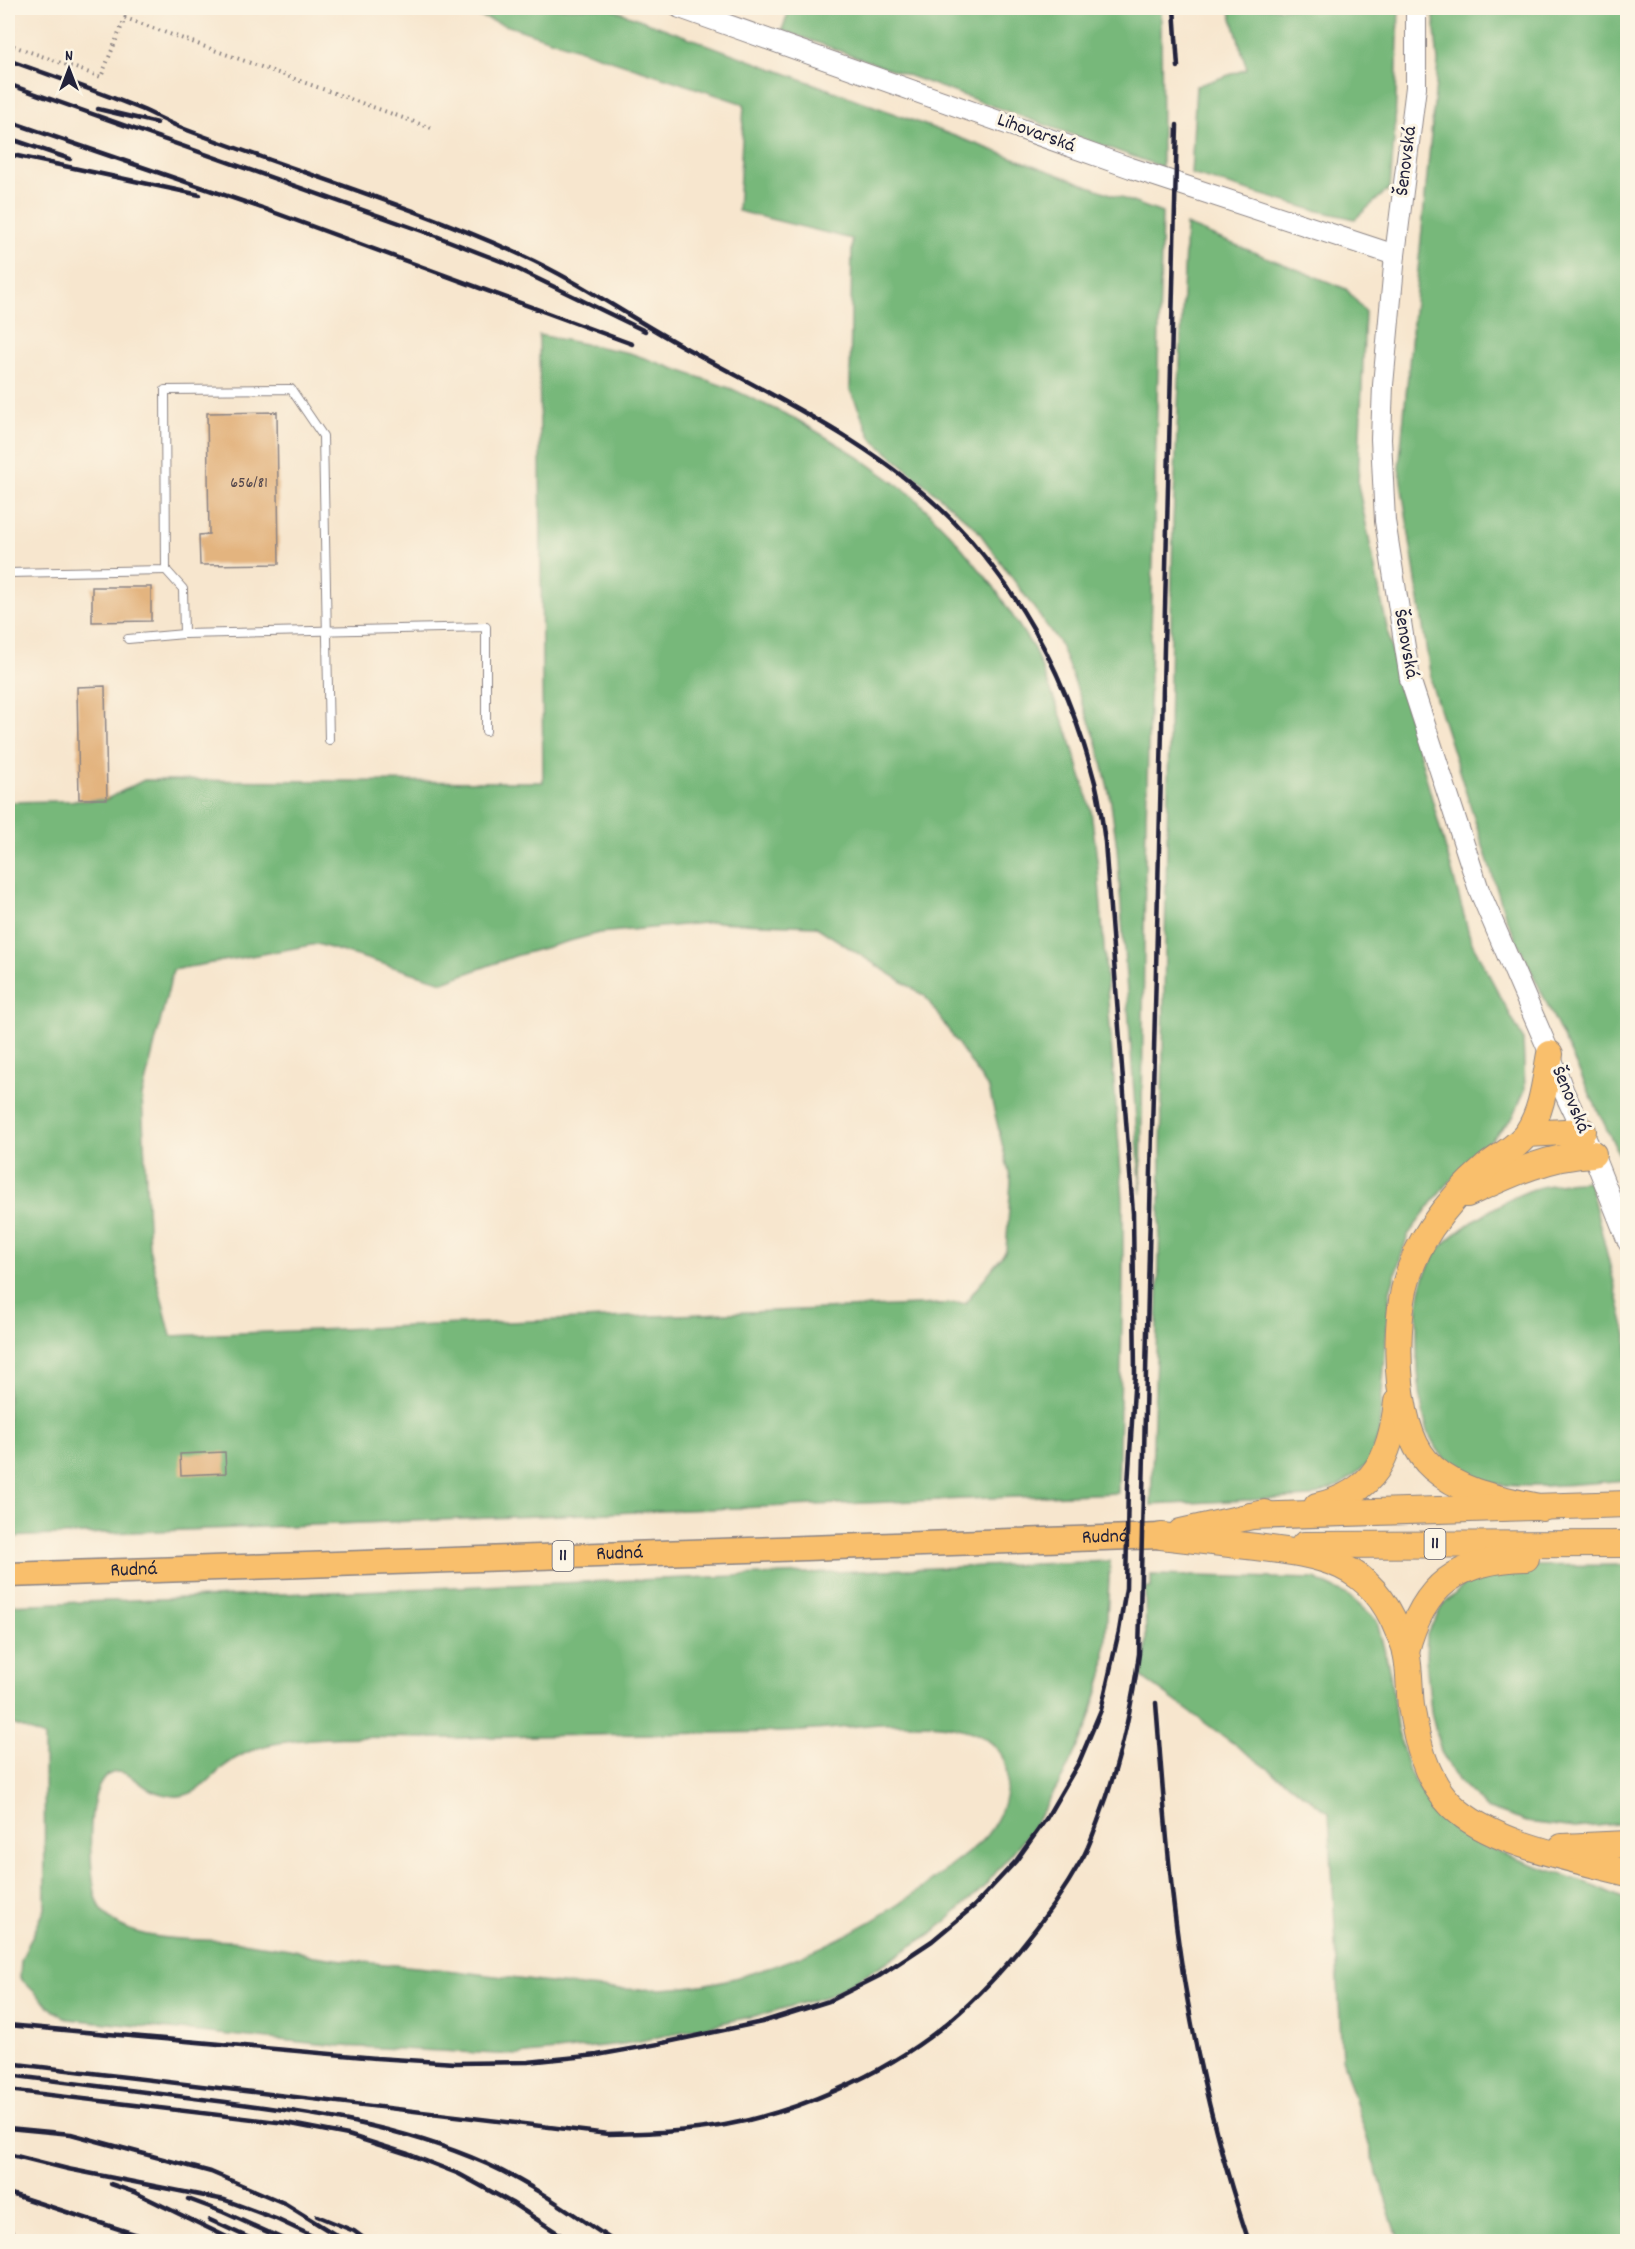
<svg xmlns="http://www.w3.org/2000/svg" width="1635" height="2249" font-family="Dekko,sans-serif">
<rect width="100%" height="100%" fill="#fcf5e5"/>
<filter id="ink" filterUnits="userSpaceOnUse"><feTurbulence type="fractalNoise" baseFrequency=".0167" numOctaves="2"/><feDisplacementMap in="SourceGraphic" scale="12" xChannelSelector="R" yChannelSelector="G"/><feConvolveMatrix kernelMatrix="1 2 1 2 8 2 1 2 1" color-interpolation-filters="sRGB"/></filter>
<filter id="wash" filterUnits="userSpaceOnUse"><feTurbulence type="fractalNoise" baseFrequency=".008" numOctaves="4" result="noise"/><feDisplacementMap in="SourceGraphic" scale="24" xChannelSelector="R" yChannelSelector="G"/><feGaussianBlur stdDeviation="1.35" result="paint"/><feColorMatrix in="noise" values="0 0 0 0 0 0 0 0 0 0 0 0 0 0 0 0 0 1.4 0 .05"/><feComposite in="paint" operator="in"/></filter>
<g filter="url(#wash)">
<rect width="100%" height="100%" fill="#f7e6ce"/>
<g fill="#77b87a" stroke="#4c6d5a" stroke-width="1.5" fill-rule="evenodd">
<path d="M454 8H609L1162 213 1145 862 1141 1194 1117 848 1110 796 1097 742 1060 644 976 528 872 439 850 389 852 239 738 211 744 104Z"/>
<path d="M790 8H1161L1162 167 782 30Z"/>
<path d="M1229 8H1399L1395 127 1390 188 1355 219 1310 209 1191 174 1196 86 1247 69Z"/>
<path d="M1433 8H1627V1178L1623 1163 1506 918 1432 686 1399 468 1438 62Z"/>
<path d="M1186 225 1346 289 1365 311 1358 485 1399 687 1404 697 1471 941 1523 1039 1525 1090 1513 1117 1442 1190 1408 1235 1390 1291 1379 1434 1369 1463 1343 1484 1311 1497 1151 1505 1159 1265 1173 523Z"/>
<path d="M539 335 630 353 732 389 796 419 854 454 912 495 952 536 994 587 1034 649 1069 736 1091 810 1098 868 1123 1200V1278L1118 1493 8 1537V802L105 800 144 780 543 782ZM714 922 815 926 925 996 989 1089 1011 1181 1006 1251 965 1303 171 1336 149 1248 142 1096 173 970 317 944 443 982 515 956 599 933Z"/>
<path d="M1589 1181 1627 1335V1480C1583 1483 1504 1494 1465 1476 1450 1469 1433 1446 1428 1431 1417 1401 1414 1322 1420 1291 1422 1280 1430 1262 1436 1253 1453 1230 1508 1198 1534 1189 1551 1183 1571 1183 1589 1181Z"/>
<path d="M1110 1561 1104 1671 1088 1725 1063 1777 1032 1829 983 1888 935 1931 882 1965 828 1996 763 2014 631 2043 518 2055 340 2046 68 2019 54 2011 20 1978 21 1960 45 1909 44 1737 8 1722V1605ZM878 1724C916 1724 996 1717 1006 1768 1010 1793 1001 1817 986 1836 975 1849 959 1859 946 1870 880 1922 804 1962 722 1981 638 2000 555 1983 471 1973 419 1966 366 1964 314 1956 308 1955 301 1952 294 1950 278 1947 259 1945 242 1942 199 1937 105 1949 95 1892 90 1867 83 1784 112 1773 126 1768 138 1783 149 1789 157 1793 170 1797 179 1796 198 1794 209 1780 222 1768 238 1755 258 1746 279 1743 338 1733 398 1739 457 1738 562 1735 668 1734 773 1732 808 1732 843 1727 878 1724Z"/>
<path d="M1627 1565V1823L1575 1828 1527 1822 1486 1808 1458 1780 1441 1752 1431 1712 1426 1658 1427 1634 1442 1606 1462 1587 1483 1575 1503 1566Z"/>
<path d="M1151 1575 1315 1579 1349 1596 1377 1621 1390 1673 1397 1728 1409 1771 1436 1815 1463 1838 1503 1854 1595 1886 1627 1900V2241H1399L1342 2058 1329 1813 1142 1677 1146 1652 1145 1588H1151Z"/>
</g>
<g id="blocks">
<g fill="#e3b47f">
<path d="M277 412 279 564 200 565 199 535 209 534 207 413Z"/>
<path d="M92 587H151V621L92 622Z"/>
<path d="M105 686 107 799H79L77 687Z"/>
<path d="M225 1452 226 1473 181 1475 180 1454Z"/>
</g>
</g>
</g>
<g filter="url(#ink)">
<use href="#blocks" fill-opacity="0" stroke="#8c8484" stroke-width="1.5"/>
<g fill="none" stroke-linecap="round" stroke-linejoin="round">
<g stroke="#8c8484" stroke-width="10">
<g id="service">
<path d="M166 570 183 589 184 634"/>
<path d="M8 573 166 570 165 390 291 389 323 436 329 740"/>
<path d="M128 639 184 634 486 627V731"/>
</g>
</g>
<g stroke="#8c8484" stroke-width="22">
<g id="tertiary">
<path d="M680 8 1131 168 1395 255"/>
<path d="M1416 8V87L1395 255 1383 385 1381 439 1385 521 1410 679 1479 890 1550 1054 1564 1092 1593 1154 1628 1242"/>
</g>
</g>
<g stroke="#8c8484" stroke-width="27">
<g id="primary">
<path id="s1" d="M8 1575 1161 1536"/>
</g>
</g>
<g stroke="#8c8484" stroke-width="28">
<g id="trunk">
<path d="M1527 1134 1583 1131"/>
<path d="M1467 1194C1508 1175 1547 1156 1593 1154"/>
<path d="M1317 1506C1375 1493 1391 1456 1397 1402"/>
<path d="M1543 1508C1504 1499 1464 1495 1433 1468 1394 1435 1394 1337 1404 1290 1409 1268 1419 1246 1431 1228 1446 1206 1466 1184 1486 1167 1499 1156 1519 1146 1528 1132 1543 1109 1545 1080 1550 1054"/>
<path d="M1251 1516 1628 1504"/>
<path d="M1181 1532 1265 1513"/>
<path d="M1161 1536C1193 1540 1224 1543 1256 1547 1321 1555 1371 1562 1398 1631 1401 1637 1405 1645 1406 1652 1410 1669 1409 1688 1411 1706 1417 1741 1425 1779 1451 1805 1490 1844 1575 1859 1628 1873"/>
<path d="M1304 1545 1628 1544"/>
<path d="M1406 1651C1423 1584 1459 1560 1526 1558"/>
<path d="M1562 1847 1628 1844"/>
</g>
</g>
<path stroke="#8c8484" stroke-width="4" stroke-dasharray="1.5 4.5" stroke-linecap="butt" d="M8 44 101 77 125 18 434 129"/>
<use href="#service" stroke="#fff" stroke-width="8"/>
<use href="#tertiary" stroke="#fff" stroke-width="20"/>
<use href="#primary" stroke="#f9bf6c" stroke-width="24"/>
<use href="#trunk" stroke="#f9bf6c" stroke-width="26"/>
<g stroke="#22223b" stroke-width="4.5">
<path d="M1174 8 1178 67"/>
<path d="M8 60C52 76 98 91 141 109 157 116 171 124 187 130 298 172 413 206 521 255 583 283 636 322 695 353 784 402 879 446 951 519 1022 591 1068 682 1094 779 1100 799 1102 821 1105 842L1133 1213 1135 1374 1128 1485 1126 1588 1119 1631 1101 1710 1079 1762 1046 1819 1016 1861 974 1906 932 1941 879 1976 829 2001 762 2022 658 2044 597 2055 528 2062 455 2063 376 2058 8 2025"/>
<path d="M8 84 436 236 503 262 645 331"/>
<path d="M98 109 157 123"/>
<path d="M8 121 262 208 632 344"/>
<path d="M8 138 70 159"/>
<path d="M8 154 200 195"/>
<path d="M1156 1703C1164 1803 1170 1904 1188 2003 1202 2083 1223 2164 1249 2242"/>
<path d="M8 2063 608 2134C647 2133 686 2132 725 2125 798 2112 882 2075 940 2029 993 1987 1049 1918 1082 1859 1089 1847 1093 1834 1098 1821 1119 1767 1131 1712 1139 1654L1177 125"/>
<path d="M8 2075C75 2083 142 2092 210 2100 306 2112 397 2124 487 2164 532 2184 574 2215 615 2242"/>
<path d="M8 2090 286 2123 348 2135 408 2154 459 2174 512 2203 571 2242"/>
<path d="M8 2128 71 2134 211 2172 284 2203 347 2242"/>
<path d="M8 2154 68 2169 225 2200 276 2219 325 2242"/>
<path d="M111 2184 134 2192 237 2242"/>
<path d="M8 2193 159 2242"/>
<path d="M188 2199 223 2212 290 2242"/>
<path d="M317 2216 354 2231 369 2242"/>
<path d="M210 2220 258 2242"/>
<path d="M8 2230 27 2242"/>
</g>
</g>
</g>
<g text-anchor="middle" dominant-baseline="central" stroke-width="6" stroke-linejoin="round" paint-order="stroke">
<g font-size="16" fill="#52464c">
<text x="249" y="483">656/81</text>
</g>
<g fill="#fcf5e5" stroke="#63616e" stroke-width="1.5">
<rect x="1424.5" y="1529" width="21" height="30" rx="4.5"/>
<rect x="552.5" y="1541" width="21" height="30" rx="4.5"/>
</g>
<g font-size="18" font-weight="bold" fill="#22223b">
<text x="1435" y="1544">11</text>
<text x="563" y="1556">11</text>
</g>
<g font-size="20" fill="#22223b" stroke="#fcf5e5">
<text transform="translate(1036 134) rotate(20)">Lihovarská</text>
<text transform="translate(1407 161) rotate(-83)">Šenovská</text>
<text transform="translate(1405 644) rotate(80)">Šenovská</text>
<text transform="translate(1570 1100) rotate(67)">Šenovská</text>
<text stroke="none"><textPath href="#s1" startOffset="1098">Rudná</textPath></text>
<text stroke="none"><textPath href="#s1" startOffset="612">Rudná</textPath></text>
<text stroke="none"><textPath href="#s1" startOffset="126">Rudná</textPath></text>
</g>
</g>
<rect width="1635" height="2249" fill="none" stroke="#fcf5e5" stroke-width="30"/>
<g transform="translate(69 69)" stroke="#fcf5e5" stroke-width="4.5" paint-order="stroke">
<path d="M0-4.5L10 22L0 15L-10 22Z" fill="#22223b"/>
<text y="-9" font-size="16" font-weight="bold" text-anchor="middle" fill="#22223b">N</text>
</g>
</svg>
